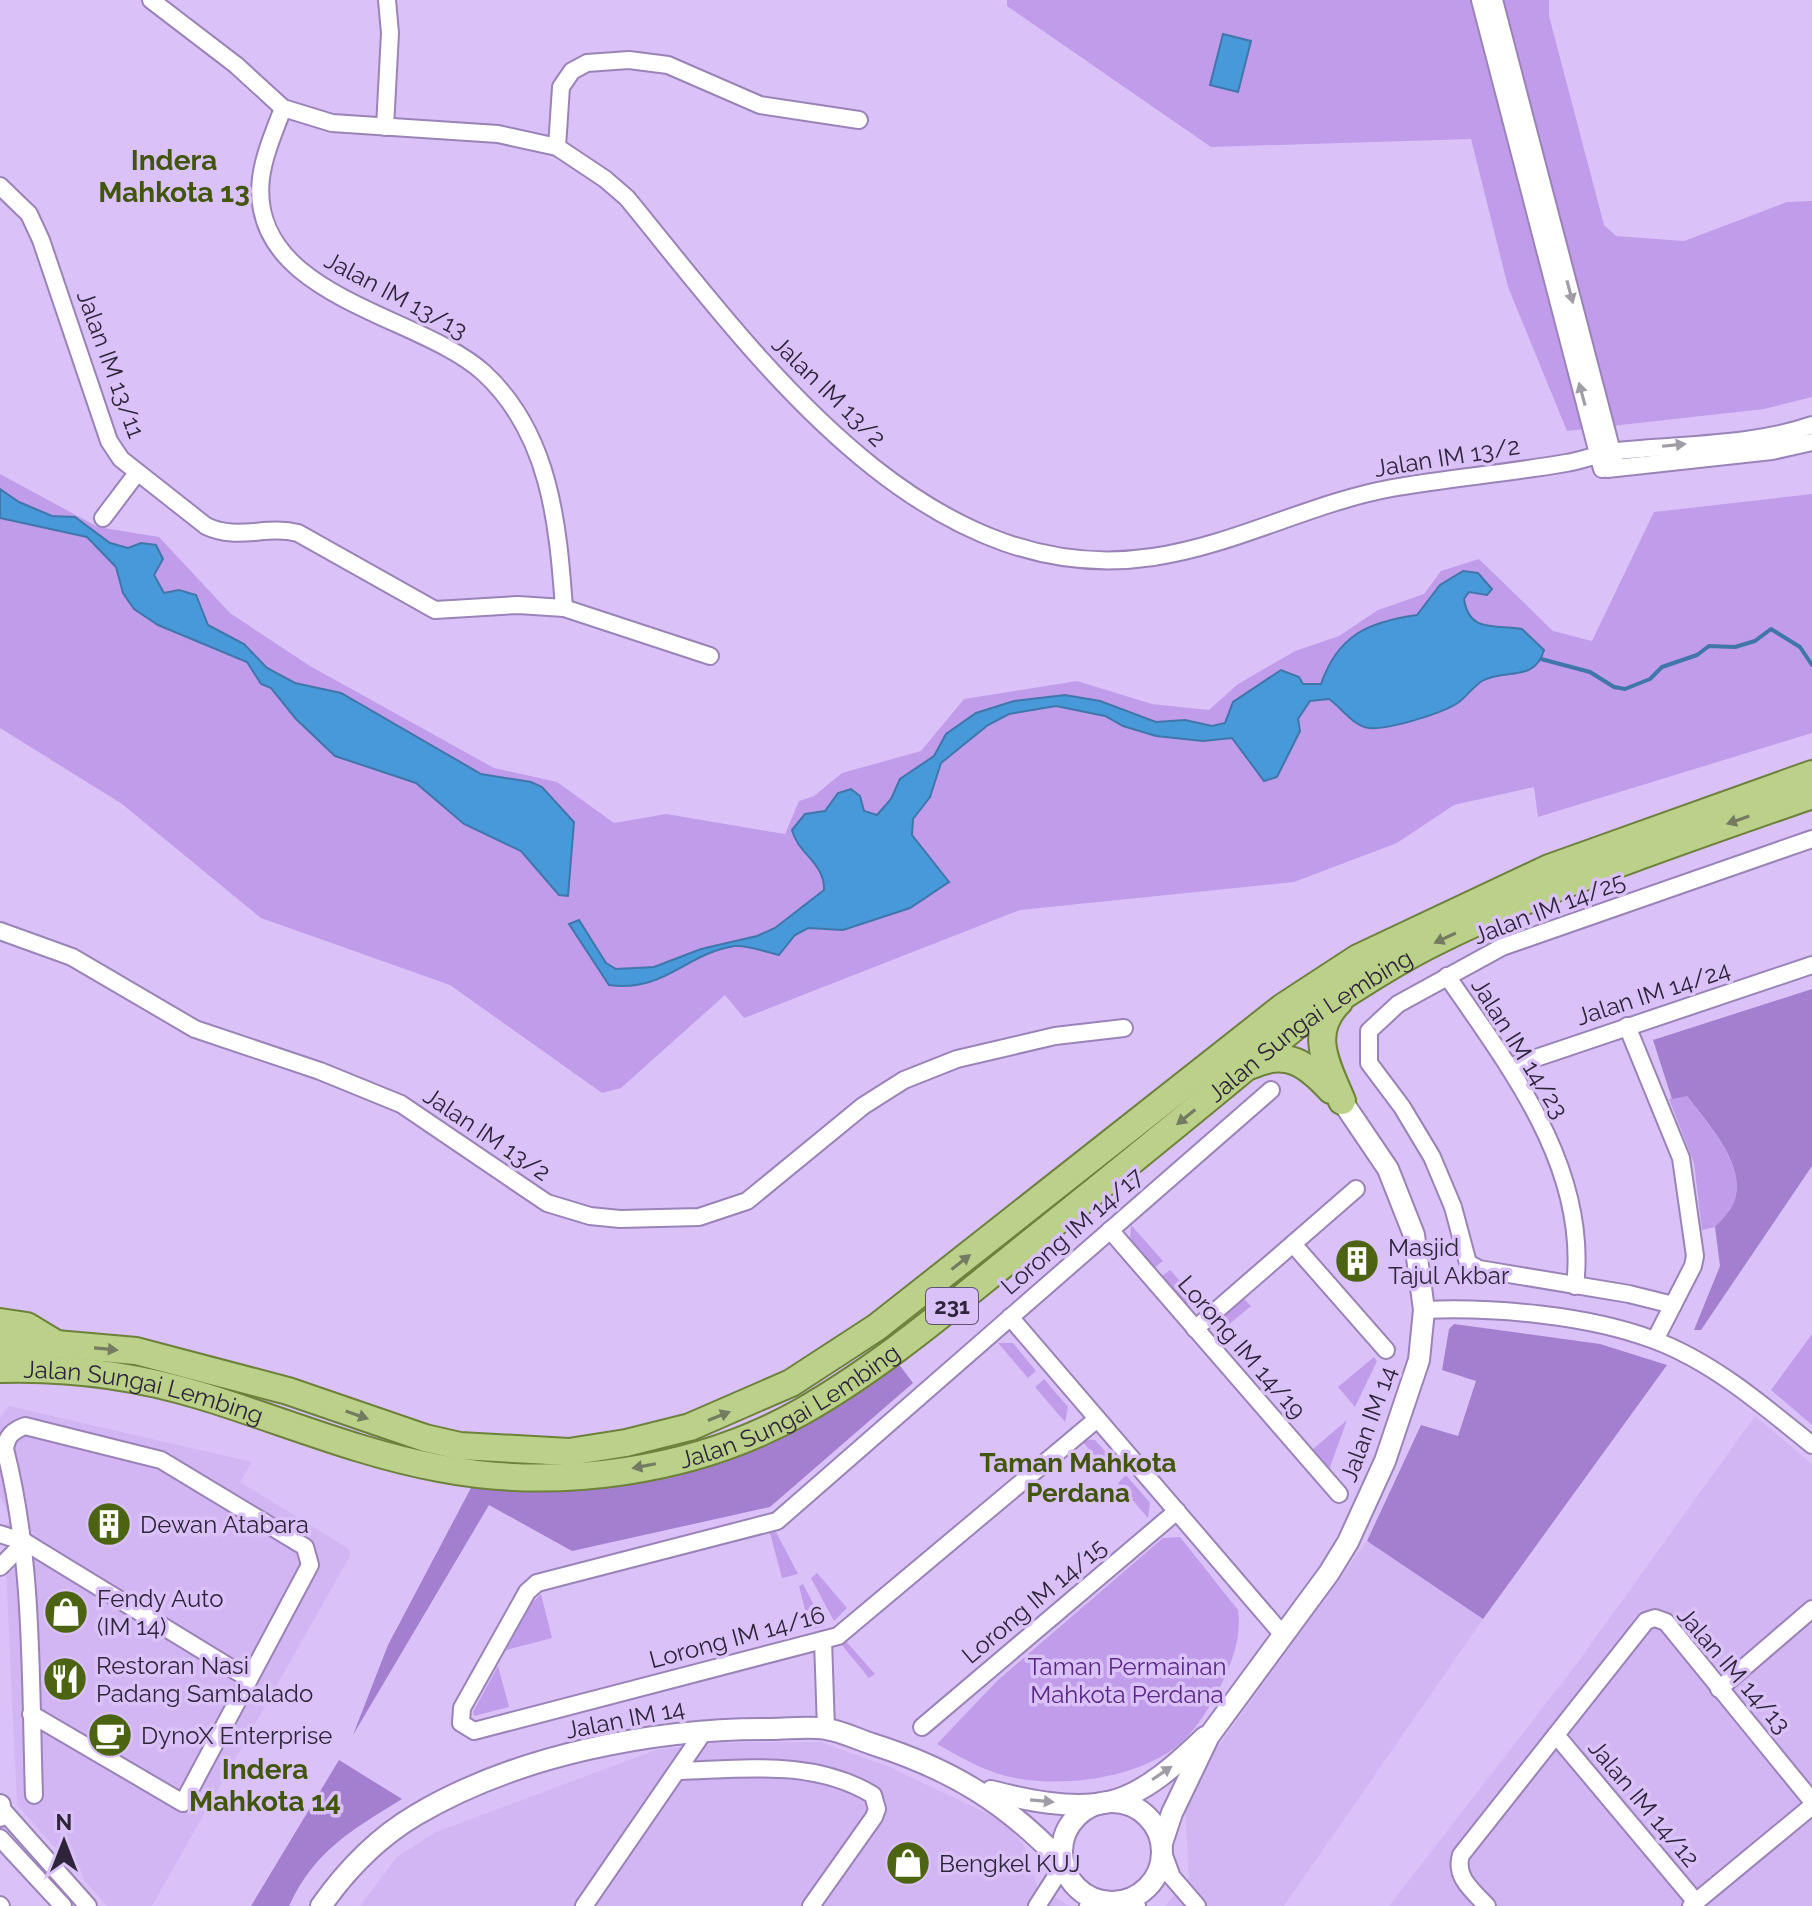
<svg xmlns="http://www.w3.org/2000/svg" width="1812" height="1906" font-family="Raleway,sans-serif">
<rect width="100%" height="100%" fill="#dac2f9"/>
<g fill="#d2b6f3">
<path d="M9 1406 252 1462 240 1482 349 1549 350 1556 152 1906H107L17 1805 4 1526 11 1520 0 1496V1418Z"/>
<path d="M1755 1416 1812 1464V1906H1389L1575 1666Z"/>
<path d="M1367 1541 1483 1619 1284 1906H1165L1189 1878 1185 1808 1198 1774Z"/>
<path d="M820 1742 890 1767 1007 1823 1025 1847 1037 1886 1070 1906H360L397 1857 436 1832 656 1750 714 1743Z"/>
</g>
<g fill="#c09cea">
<path d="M1007 0H1549V16L1604 225 1616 236 1684 241 1787 202 1812 201V397L1764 409 1567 431 1508 287 1471 139 1211 147 1007 6Z"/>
<path d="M0 474 98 527 159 537 230 613 310 666 494 768 557 782 614 823 666 814 785 834 799 801 814 796 842 773 921 751 964 699 1077 681 1152 704 1209 710 1238 684 1295 651 1339 636 1378 610 1424 594 1441 571 1479 559 1553 631 1592 641 1654 512 1812 494V733L1538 817 1534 787 1454 805 1397 843 1294 882 1020 910 744 1018 725 995 621 1088 602 1093 450 985 261 918 122 804 0 728Z"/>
<path d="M1686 1095C1705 1122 1748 1165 1734 1202 1731 1211 1721 1220 1715 1227L1702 1230 1694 1163 1669 1099Z"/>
<path d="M1131 1225 1163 1261 1154 1268 1130 1241Z"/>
<path d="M1170 1270 1201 1305 1185 1304 1161 1277Z"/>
<path d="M1244 1299 1251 1306 1215 1336 1214 1324Z"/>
<path d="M1812 1334V1425L1771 1390Z"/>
<path d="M998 1343H1013L1036 1371 1028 1378Z"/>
<path d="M1374 1357 1377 1361 1355 1407 1338 1387Z"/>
<path d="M1044 1379 1068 1407 1065 1422 1035 1387Z"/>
<path d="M1347 1420 1329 1470 1312 1450Z"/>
<path d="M1080 1439 1095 1440 1119 1467 1111 1474Z"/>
<path d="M1126 1475 1150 1503 1148 1518 1118 1483Z"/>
<path d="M776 1532 798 1574 782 1578 770 1533Z"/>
<path d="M1180 1537 1238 1610C1242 1638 1231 1666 1218 1691 1206 1714 1191 1738 1169 1752 1127 1779 1063 1787 1015 1778 987 1773 962 1758 937 1744L998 1680 1163 1538Z"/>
<path d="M817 1573 847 1608 834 1621 811 1578Z"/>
<path d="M803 1584 825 1626 810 1630 799 1586Z"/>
<path d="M541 1594 552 1638 506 1650 532 1603Z"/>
<path d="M844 1639 875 1674 869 1678 840 1643Z"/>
<path d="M498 1666 509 1707 474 1716 473 1712Z"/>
</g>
<g fill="#a47ecf">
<path d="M1812 989V1166L1701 1330H1694L1720 1266 1715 1227C1721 1220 1731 1211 1734 1202 1748 1165 1706 1122 1687 1096L1672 1099 1653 1040Z"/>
<path d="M1454 1324 1600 1344 1667 1365 1483 1619 1367 1541 1421 1425 1458 1436 1476 1381 1442 1370 1449 1329Z"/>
<path d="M898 1363 913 1383 770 1507 572 1551 489 1505 353 1735 388 1645 472 1486 520 1490 570 1489 612 1487 660 1478Z"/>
<path d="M339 1760 402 1799C352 1830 315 1850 289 1906H251Z"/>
</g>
<g fill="#4899d9" stroke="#4076aa" stroke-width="2">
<path d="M1223 34 1251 41 1238 92 1210 85Z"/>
<path d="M0 489 19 502 52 516 75 517 110 543 128 548 141 543 156 545 163 559 154 575 164 593 179 590 196 595 208 625 244 644 267 668 295 683 341 693 481 774 531 782 542 787 574 822 568 896 559 895 521 851 464 824 416 783 335 756 296 719 271 688 261 684 247 662 158 625 134 609 123 593 116 567 87 537 0 518Z"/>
<path d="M1463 571 1478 573 1492 589 1487 595 1469 592 1464 599C1469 634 1496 624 1522 629L1544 650C1535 683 1504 668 1482 681 1474 686 1467 696 1459 702 1444 713 1388 730 1369 728 1353 726 1342 708 1329 699L1310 701 1298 719 1300 731 1277 777 1264 781 1232 738 1203 741 1156 736 1123 726 1105 716 1056 706 1009 714 988 725 941 763 930 797 913 819 912 835 949 882 910 908 843 930 808 928 795 935 779 955C766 952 748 945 735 946 686 953 664 993 609 985L569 924 579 920 606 963 616 969 654 967 701 949 757 936 775 928 824 890C825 863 798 854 792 830L805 814 825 811 838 793 851 789 860 796 864 811 877 815 891 799 900 779 934 756 946 734 976 713 1014 701 1065 695 1100 701 1156 722 1185 720 1212 726 1225 723 1233 702 1281 670 1299 677 1303 684H1321C1338 635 1368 622 1417 615L1440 585Z"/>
</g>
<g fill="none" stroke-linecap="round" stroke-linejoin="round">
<path stroke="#4076aa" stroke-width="4" d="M1541 659 1590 672 1614 687 1625 689 1650 679 1662 667 1697 655 1709 646 1735 647 1755 641 1771 629 1800 647 1812 665"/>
<g stroke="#9a83b7" stroke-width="20">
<g id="minor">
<path d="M151 0 236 65 283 108 332 123 498 134 557 147 605 179 627 198C754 353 922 592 1153 557 1235 545 1310 503 1392 488 1450 478 1509 473 1566 463 1584 460 1600 453 1618 451 1681 444 1752 446 1812 425"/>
<path d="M1480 0 1602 469"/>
<path d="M1494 0 1616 467"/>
<path d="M283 108C275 130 264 154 261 178 247 297 420 314 484 373 550 434 558 524 564 608"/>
<path d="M385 127 390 33 387 0"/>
<path d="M557 147 561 87 572 71 587 63 629 60 668 65 760 105 859 120"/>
<path d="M0 186 29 214 41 240 109 441 121 459 206 526C237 541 266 525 298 533L435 610 518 605 564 608 710 656"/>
<path d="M1607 469 1772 451 1812 442"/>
<path d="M103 518 137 473"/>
<path d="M0 931 72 957 195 1029 320 1071 401 1104 547 1203 590 1216 620 1219 699 1217 747 1201 863 1106 904 1080 957 1059 1055 1036 1124 1028"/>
<path d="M1447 976C1510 1068 1589 1168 1575 1286"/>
<path d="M1627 1026 1681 1158 1695 1256 1693 1266 1655 1340"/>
<path d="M1509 1067 1812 965"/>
<path d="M1110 1230 1339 1494"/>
<path d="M1293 1244 1386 1350"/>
<path d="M1673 1305 1629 1294 1479 1269 1468 1263 1453 1207 1432 1157 1402 1107 1369 1063V1031L1398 1004 1502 947 1812 839"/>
<path d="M1424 1310C1494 1307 1588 1315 1654 1340 1713 1362 1764 1406 1812 1445"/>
<path d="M1010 1317 1283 1635"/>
<path d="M1195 1329 1356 1189"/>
<path d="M1097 1419 838 1636 474 1731 461 1723 462 1708 527 1592 537 1583 777 1521 1271 1090"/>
<path d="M0 1534 25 1542 249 1679"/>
<path d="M0 1567 25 1542"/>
<path d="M823 1640 826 1729"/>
<path d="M1719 1689 1812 1609"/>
<path d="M31 1714 183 1803 310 1565 305 1547 161 1460 25 1426C12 1431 7 1436 5 1449 34 1562 30 1679 34 1795"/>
<path d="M922 1727 1177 1511"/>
<path d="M1556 1735 1696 1902"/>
<path d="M679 1771C745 1769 814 1759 873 1795L877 1809 874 1817 811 1906"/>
<path d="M1 1808 88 1906"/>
<path d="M0 1838 63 1906"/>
<path d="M1163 1853 1172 1877 1197 1906"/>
<path d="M1122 1901 1137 1906"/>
<path d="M0 1905 1 1906"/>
<path d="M584 1906 705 1730"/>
<path d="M1037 1906 1064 1864"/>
<path d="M1088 1906 1099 1900"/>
<path d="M1487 1906C1473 1891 1454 1877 1461 1855L1646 1621 1655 1618 1666 1622 1812 1801"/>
<path d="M1691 1906 1812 1806"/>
</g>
</g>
<g stroke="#9a83b7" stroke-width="24">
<g id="tertiary">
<path d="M991 1791C1026 1800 1072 1810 1108 1802 1144 1795 1180 1761 1205 1737"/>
<circle cx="1112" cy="1852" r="50"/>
<path d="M0 1805V1816"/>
<path d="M1162 1843 1172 1813 1209 1736 1329 1573 1348 1542 1385 1461 1419 1360 1424 1310 1414 1235 1388 1169 1342 1101"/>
<path d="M321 1906C347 1869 377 1838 416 1815 517 1755 655 1728 771 1729 789 1729 809 1726 826 1729 841 1731 857 1739 872 1744 951 1769 1007 1803 1064 1864"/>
</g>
</g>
<g stroke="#6d813b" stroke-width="30">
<g id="primary">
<path d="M1339 1002C1307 1033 1328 1067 1342 1101"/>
<path d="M1252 1065C1287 1049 1307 1064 1331 1090"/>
<path d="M0 1322 27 1326 55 1343"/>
<path d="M0 1345 56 1344 136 1351 288 1391 425 1438 460 1446 569 1452 626 1443 690 1427 791 1383 877 1327 1283 1007 1358 958 1549 868 1812 774"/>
<path id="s1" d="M0 1369C67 1367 137 1376 202 1396 281 1420 358 1453 439 1468 558 1491 695 1472 801 1412 884 1365 956 1302 1030 1243 1119 1172 1208 1099 1296 1026 1342 997 1388 965 1437 941 1557 882 1686 839 1812 795"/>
</g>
</g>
<use href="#minor" stroke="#fff" stroke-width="16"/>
<use href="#tertiary" stroke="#fff" stroke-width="20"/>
<use href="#primary" stroke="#bbd189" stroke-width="26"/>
</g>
<defs><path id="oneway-solid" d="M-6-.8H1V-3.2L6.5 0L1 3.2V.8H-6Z" transform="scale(2)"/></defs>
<g fill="#a19da7">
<use href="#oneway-solid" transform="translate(1570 292) rotate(75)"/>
<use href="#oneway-solid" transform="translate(1582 394) rotate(-105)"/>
<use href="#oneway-solid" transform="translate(1674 445) rotate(-6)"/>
<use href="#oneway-solid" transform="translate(1162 1773) rotate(-34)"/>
<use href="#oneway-solid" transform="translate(1042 1801) rotate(5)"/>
</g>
<g fill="#757b62">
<use href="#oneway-solid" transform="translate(1738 820) rotate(161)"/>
<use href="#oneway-solid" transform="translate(1445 938) rotate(155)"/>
<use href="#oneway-solid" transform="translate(1186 1117) rotate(141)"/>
<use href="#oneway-solid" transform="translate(961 1262) rotate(-38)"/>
<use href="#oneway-solid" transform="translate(106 1349) rotate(5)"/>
<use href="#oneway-solid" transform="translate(357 1415) rotate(19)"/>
<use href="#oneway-solid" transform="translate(719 1416) rotate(-22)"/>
<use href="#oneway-solid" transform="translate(644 1466) rotate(169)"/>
</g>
<defs>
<g id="building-disc" transform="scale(2.3)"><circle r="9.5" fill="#4c6412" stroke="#dac2f9"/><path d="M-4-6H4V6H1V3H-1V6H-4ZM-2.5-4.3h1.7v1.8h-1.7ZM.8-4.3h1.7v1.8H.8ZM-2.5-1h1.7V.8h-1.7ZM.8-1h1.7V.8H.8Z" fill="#fff"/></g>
<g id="shop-disc" transform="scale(2.3)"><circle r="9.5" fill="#4c6412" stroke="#dac2f9"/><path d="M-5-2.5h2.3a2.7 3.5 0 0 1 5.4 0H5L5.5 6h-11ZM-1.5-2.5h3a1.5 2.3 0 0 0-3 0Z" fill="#fff"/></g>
<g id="restaurant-disc" transform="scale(2.3)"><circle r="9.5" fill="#4c6412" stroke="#dac2f9"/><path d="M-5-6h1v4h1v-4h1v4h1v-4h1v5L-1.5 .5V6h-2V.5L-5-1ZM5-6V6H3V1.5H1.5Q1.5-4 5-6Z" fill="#fff"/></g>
<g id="cafe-disc" transform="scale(2.3)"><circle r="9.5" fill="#4c6412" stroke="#dac2f9"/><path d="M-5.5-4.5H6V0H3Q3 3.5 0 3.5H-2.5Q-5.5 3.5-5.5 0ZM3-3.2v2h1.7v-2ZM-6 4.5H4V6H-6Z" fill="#fff"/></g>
</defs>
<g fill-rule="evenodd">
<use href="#building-disc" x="1357" y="1261"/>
<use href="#building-disc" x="109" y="1524"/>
<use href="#shop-disc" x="66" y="1612"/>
<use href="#restaurant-disc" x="65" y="1679"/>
<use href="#cafe-disc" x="110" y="1735"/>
<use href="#shop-disc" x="908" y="1863"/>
</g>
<g text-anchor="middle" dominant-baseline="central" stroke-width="7" stroke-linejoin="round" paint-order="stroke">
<rect fill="#dac2f9" stroke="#625474" stroke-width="2" x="926" y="1288" width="52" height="36" rx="6"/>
<g font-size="22" font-weight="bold" fill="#2f253b">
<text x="952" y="1306">231</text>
</g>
<g font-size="24" fill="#2f253b" stroke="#dac2f9">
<text transform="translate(396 295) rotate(28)">Jalan IM 13/13</text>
<text transform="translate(111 364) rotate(70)">Jalan IM 13/11</text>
<text transform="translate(829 391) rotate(44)">Jalan IM 13/2</text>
<text transform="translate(1447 457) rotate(-9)">Jalan IM 13/2</text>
<text transform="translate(1549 908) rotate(-21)">Jalan IM 14/25</text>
<text transform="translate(1653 993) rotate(-18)">Jalan IM 14/24</text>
<text stroke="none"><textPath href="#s1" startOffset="1466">Jalan Sungai Lembing</textPath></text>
<text transform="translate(1520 1048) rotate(58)">Jalan IM 14/23</text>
<text transform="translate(487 1134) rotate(34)">Jalan IM 13/2</text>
<text transform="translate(1072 1231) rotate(-41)">Lorong IM 14/17</text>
<text transform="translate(1242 1347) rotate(49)">Lorong IM 14/19</text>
<text stroke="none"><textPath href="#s1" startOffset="146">Jalan Sungai Lembing</textPath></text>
<text stroke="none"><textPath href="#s1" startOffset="818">Jalan Sungai Lembing</textPath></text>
<text transform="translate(1368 1424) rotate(-70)">Jalan IM 14</text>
<text transform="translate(1034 1601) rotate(-40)">Lorong IM 14/15</text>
<text transform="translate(737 1637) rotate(-15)">Lorong IM 14/16</text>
<text transform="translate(1734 1670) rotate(49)">Jalan IM 14/13</text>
<text transform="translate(625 1719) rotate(-11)">Jalan IM 14</text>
<text transform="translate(1644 1803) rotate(50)">Jalan IM 14/12</text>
</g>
<g font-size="24" fill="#2f253b" stroke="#dac2f9" text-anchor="start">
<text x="1388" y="1247">Masjid<tspan x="1388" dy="28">Tajul Akbar</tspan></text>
<text x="140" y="1524">Dewan Atabara</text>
<text x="97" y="1598">Fendy Auto<tspan x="97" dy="28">(IM 14)</tspan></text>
<text x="96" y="1665">Restoran Nasi<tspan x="96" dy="28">Padang Sambalado</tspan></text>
<text x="141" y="1735">DynoX Enterprise</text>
<text x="939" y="1863">Bengkel KUJ</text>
</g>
<g font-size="24" fill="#5b2787" stroke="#dac2f9">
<text x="1127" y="1666">Taman Permainan<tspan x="1127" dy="28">Mahkota Perdana</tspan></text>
</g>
<g font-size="26" font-weight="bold" fill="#41560a" stroke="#dac2f9">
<text x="1078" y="1463">Taman Mahkota<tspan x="1078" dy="30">Perdana</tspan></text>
</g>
<g font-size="28" font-weight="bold" fill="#41560a" stroke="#dac2f9">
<text x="174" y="160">Indera<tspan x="174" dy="32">Mahkota 13</tspan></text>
<text x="265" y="1769">Indera<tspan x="265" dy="32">Mahkota 14</tspan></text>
</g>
</g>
<g transform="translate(64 1842)" stroke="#dac2f9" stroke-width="6" paint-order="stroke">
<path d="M0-6L14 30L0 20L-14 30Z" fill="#2f253b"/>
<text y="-12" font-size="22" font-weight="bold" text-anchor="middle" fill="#2f253b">N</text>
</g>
</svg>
